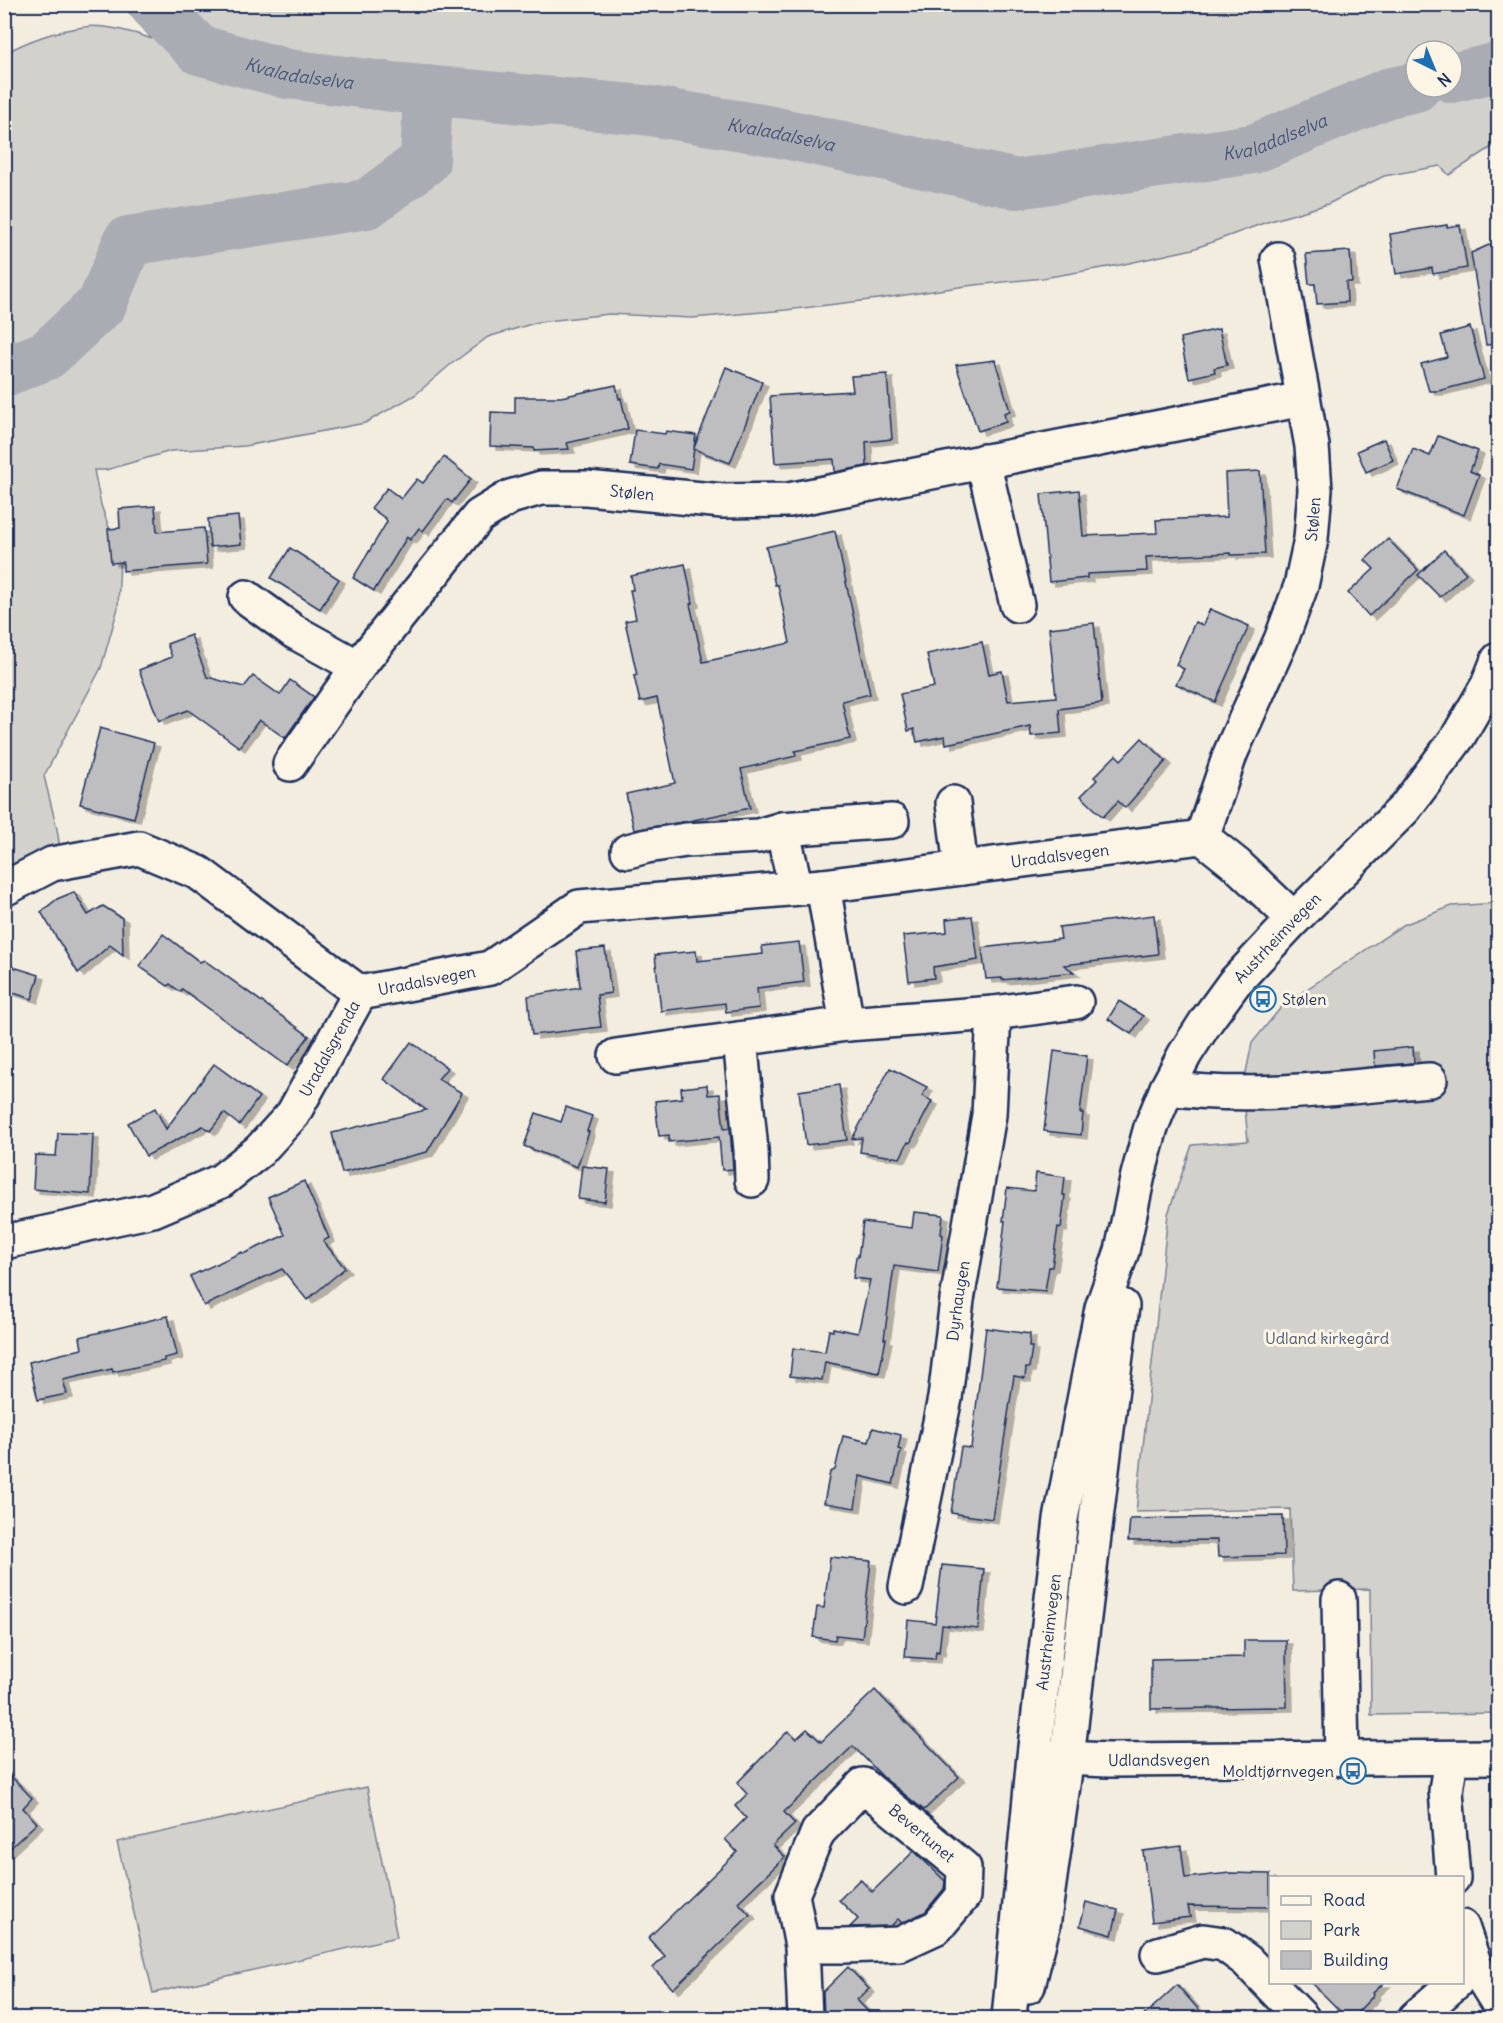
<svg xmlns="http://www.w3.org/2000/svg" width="1503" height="2023" font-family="Delius,sans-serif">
<defs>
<filter id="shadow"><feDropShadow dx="6" dy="4" stdDeviation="0" flood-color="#0004"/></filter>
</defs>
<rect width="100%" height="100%" fill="#f3ede0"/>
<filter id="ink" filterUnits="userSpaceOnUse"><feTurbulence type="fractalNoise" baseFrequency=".0167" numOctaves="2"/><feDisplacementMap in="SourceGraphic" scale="12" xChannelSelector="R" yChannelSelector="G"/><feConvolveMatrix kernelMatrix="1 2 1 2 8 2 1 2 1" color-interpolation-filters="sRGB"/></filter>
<g filter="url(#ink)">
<g fill="#d3d1cc" stroke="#778095" stroke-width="1.5" fill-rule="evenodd">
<path d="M122 4 1498 5V143L1449 175 1440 166 1384 176 1328 204 1264 223 1193 249 1120 265 1043 278 966 286 878 299 786 310 692 318 609 314 538 322 488 337 450 365 415 395 365 423 245 446 171 451 106 470H94L101 505 120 558 118 608 101 668 44 776 57 829 61 855 5 881 4 54C26 41 58 30 84 27 103 24 134 32 152 39ZM1416 51H1452V87H1416Z"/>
<path d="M1498 903V1713L1371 1715 1370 1589 1293 1591 1290 1509 1136 1512 1168 1214 1192 1145 1248 1141 1243 1087 1252 1043 1283 1005 1403 925 1452 906Z"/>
<path d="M367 1787 397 1937 153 1993 117 1842Z"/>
</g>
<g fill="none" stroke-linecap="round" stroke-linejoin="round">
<g stroke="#a9acb3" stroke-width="50">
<path id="s1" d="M153 4 199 50 288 74 401 88 644 110 767 130 1017 184 1253 149 1388 93 1416 87"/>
<path d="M1452 78 1498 67"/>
<path d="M4 372 47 355 102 304 128 241 367 204 425 161 428 90"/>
</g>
</g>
<g fill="#bebec0" stroke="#1b2f5e" stroke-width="1.5" filter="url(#shadow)">
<path d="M1447 225V227L1460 225 1467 268 1433 274 1432 268 1396 274 1390 234Z"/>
<path d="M1498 241V344L1486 345 1471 253Z"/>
<path d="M1350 251 1352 282H1346L1347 302 1317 304 1315 284H1309L1306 254Z"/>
<path d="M1470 327 1484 379 1438 391H1429L1421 364 1447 357 1441 335Z"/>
<path d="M1219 329 1227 365 1214 368 1215 372 1189 378 1180 338Z"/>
<path d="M995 360 1010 411 1004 413 1006 422 978 431 956 365Z"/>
<path d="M726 367 762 382 730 463 694 449 691 469 659 464 658 469 630 465 635 430 665 434 666 431 696 435 694 448Z"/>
<path d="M887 374 892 439 866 442 867 466 835 472 834 459 775 463 770 396 853 391 851 376Z"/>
<path d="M616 385 619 399 621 398 628 429 567 443 569 449 534 451V448L490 446 491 412 515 413V397H561Z"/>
<path d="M1438 436 1478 451 1470 471 1479 475 1464 515 1397 489 1413 449 1430 456Z"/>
<path d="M1384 439 1393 460 1366 472 1357 451Z"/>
<path d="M444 457 471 479 452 503 447 499 423 531 419 528 410 540 407 537 374 591 353 578 387 522 386 519 371 508 387 488 401 499 417 479 423 483Z"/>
<path d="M1260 471 1265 554 1231 555V553L1146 557 1147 571 1087 574V578L1049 582 1041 494 1079 490 1083 536 1157 533 1156 520 1227 517 1225 473Z"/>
<path d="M155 506 157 532 204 528 207 564 123 571V562L111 563 108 529 120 528 119 509Z"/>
<path d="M238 516 241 544 210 547 208 519Z"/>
<path d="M835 531 870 694 842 701 850 739 795 751 796 756 741 769 750 808 689 821 634 830 626 794 675 783 657 698 640 702 634 676 637 675 625 621 636 619 630 590H633L631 576 685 564 693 603 690 604 703 662 790 643 778 585H775L766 547Z"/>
<path d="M1388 539 1418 570 1369 616 1348 593 1374 569 1365 560Z"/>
<path d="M290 548 339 579 320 609 271 578Z"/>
<path d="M1444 550 1466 573 1440 597 1418 575Z"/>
<path d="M1210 609 1249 626 1215 702 1176 684 1184 669 1176 665 1195 622 1203 625Z"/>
<path d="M1094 623 1102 703 1059 709 1061 733 1031 736 1030 726 946 744 945 736 917 742 914 729 908 731 900 694 934 687 927 654 982 642 989 674 1002 671 1008 701 1056 697 1049 628Z"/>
<path d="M191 635 207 677 244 687 253 676 280 695 290 680 314 697 285 738 259 720 239 747 188 710 159 721 139 670 172 657 167 644Z"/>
<path d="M100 728 154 743 134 818 80 804Z"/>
<path d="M1142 738 1166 761 1125 808 1118 801 1103 817 1081 796 1097 780 1094 777 1116 755 1121 760Z"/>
<path d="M74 892 88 915 103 906 122 918 123 955 110 945 78 973 41 912 57 899Z"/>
<path d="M1154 915 1158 954 1064 965 1074 972 1002 980V978L986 979 982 948 1061 939 1059 927Z"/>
<path d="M972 916 978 960 933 967 934 978 909 981 903 936 947 932 946 919Z"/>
<path d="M163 934 200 962 204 960 309 1036 287 1066 182 989 180 992 170 984 168 986 139 966Z"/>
<path d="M799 942 804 982 757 988 759 1008 726 1012 725 1003 661 1011 655 955 696 951 697 961 763 954 762 946Z"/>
<path d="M605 948 611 993 597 995 601 1027 532 1035 528 996 580 987 576 951Z"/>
<path d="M10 966 39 975 32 999 4 990V983Z"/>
<path d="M1119 1001 1143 1016 1131 1034 1108 1019Z"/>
<path d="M411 1042 447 1068 438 1079 462 1093 427 1152 342 1173 332 1133 426 1110 384 1079Z"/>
<path d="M1413 1047 1414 1063 1375 1066 1374 1051Z"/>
<path d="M1054 1051 1087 1056 1080 1113H1083L1081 1135 1044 1131Z"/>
<path d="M214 1064 259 1097 239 1125 224 1113 210 1131 203 1126 146 1156 128 1123 155 1108 166 1129Z"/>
<path d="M890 1068 927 1087 922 1096 932 1101 910 1143 908 1142 900 1158 860 1152 862 1138 852 1139Z"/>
<path d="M707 1085 708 1095 720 1094 724 1129 730 1128 733 1169 722 1170 719 1137 669 1142V1135L659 1136 655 1101 682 1098 681 1088Z"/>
<path d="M839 1085 847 1140 806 1145 799 1091Z"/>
<path d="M566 1107 592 1116 587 1131 589 1132 577 1167 524 1146 536 1113 561 1122Z"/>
<path d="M58 1133 93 1134 90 1194 33 1189 35 1155 56 1156Z"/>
<path d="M582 1166 609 1169 605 1202 578 1199Z"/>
<path d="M1036 1173 1065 1177 1063 1195H1065L1061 1228 1058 1227 1052 1267H1049L1045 1291 997 1287 1005 1221H1003L1007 1188 1034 1191Z"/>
<path d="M304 1181 329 1238 323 1241 345 1268 307 1300 282 1269 204 1306 190 1276 242 1252 243 1254 285 1235 268 1197Z"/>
<path d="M914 1212 943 1215 941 1234 943 1235 938 1272 894 1266 884 1339H886L879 1373 825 1362 822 1380 790 1376 793 1348 825 1352 829 1330 833 1331V1328L858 1333 870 1280 853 1278 856 1257H858L863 1222 912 1228Z"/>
<path d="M168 1316 177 1355 164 1358V1361L113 1372 112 1369 63 1380 67 1394 38 1400 29 1362 82 1349 80 1337Z"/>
<path d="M986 1328 1030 1334 1029 1347H1032L1029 1368H1026L1025 1378 1014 1376 992 1519 951 1513 961 1447 971 1448Z"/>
<path d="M873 1428 901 1435 898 1449 901 1450 893 1484 860 1476 855 1508 824 1503 830 1472 835 1470 843 1436 869 1442Z"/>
<path d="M1283 1516 1284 1555 1218 1557 1217 1540 1128 1541 1130 1519Z"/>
<path d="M830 1557 871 1561 862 1638 836 1635 835 1640 813 1637 817 1607 824 1608Z"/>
<path d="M942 1565 984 1569 978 1629 942 1625 939 1652 936 1651 935 1659 905 1657 908 1620 935 1623Z"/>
<path d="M1244 1640H1286L1287 1707 1151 1709V1659L1244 1657Z"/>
<path d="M875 1690 959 1777 924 1810 883 1777 853 1746 784 1812 795 1824 773 1845 785 1857 738 1902 750 1915 673 1989 653 1968 665 1956 648 1938 737 1852 725 1839 746 1818 735 1806 747 1794 737 1783 788 1731 796 1739 807 1729 821 1742Z"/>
<path d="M4 1769 32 1798 23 1808 37 1823 4 1854Z"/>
<path d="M1181 1846 1185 1878 1230 1873 1270 1874V1907L1188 1906 1190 1917 1152 1922 1143 1851Z"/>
<path d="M914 1851 945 1881 944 1889 925 1912 902 1923 898 1919 891 1926 850 1927 858 1919 839 1900 860 1879 872 1892Z"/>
<path d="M1086 1902 1118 1910 1112 1935 1080 1926Z"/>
<path d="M848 1967 869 1989 857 2000 875 2019H824L823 1992Z"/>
<path d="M1312 1983H1384L1373 1993 1374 1995 1351 2019H1348Z"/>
<path d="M1177 1985 1207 2019H1140Z"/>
</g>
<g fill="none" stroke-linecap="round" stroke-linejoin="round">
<g stroke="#1b2f5e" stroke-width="38">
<g id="minor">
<path d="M983 461 1017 605"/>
<path d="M246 597 293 631 358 667"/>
<path id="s2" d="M290 764 358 667 479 516 510 497 541 488H586L723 501 789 500 1303 399"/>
<path d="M953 803 961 868"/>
<path d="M782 829 796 888"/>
<path id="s3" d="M1202 837 1231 752 1281 640 1301 586 1311 539 1315 490 1312 446 1278 259"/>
<path d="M628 851 647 846 686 840 758 836 782 829 892 821"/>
<path d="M823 886 847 1024"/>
<path d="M4 889 52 864 139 848 199 873 360 993"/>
<path id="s4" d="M360 993 490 968 579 907 823 886 1202 837 1237 865 1294 919"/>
<path d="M740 1039 751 1150 752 1180"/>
<path d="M616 1056 847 1024 994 1013 1076 1002"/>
<path d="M1167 1088C1255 1100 1343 1087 1430 1080"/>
<path id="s5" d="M4 1242 153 1210 221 1181 259 1151 293 1114 360 993"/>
<path id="s6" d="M906 1587 945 1398 957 1300 989 1115 994 1013"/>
<path d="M1339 1599 1342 1759"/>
<path id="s7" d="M1039 1757 1109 1760 1498 1757"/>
<path d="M1451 1758 1446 1791 1453 1878"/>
<path d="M863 1785 964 1868 963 1896 937 1927 900 1944 844 1946H802L792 1895 818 1832Z"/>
<path d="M1462 1927 1475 1966 1498 2003"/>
<path d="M802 1946 805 2018"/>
<path d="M1158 1954 1203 1941 1224 1944 1247 1961 1302 2018"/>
<path d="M1415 2018 1456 1982"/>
</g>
</g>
<g stroke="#1b2f5e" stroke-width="38">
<g id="major">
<path d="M1028 1986 1043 1926 1067 1757 1122 1306"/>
<path id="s8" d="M1009 2018 1034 1756 1061 1519 1102 1308 1122 1251 1138 1175 1151 1127 1167 1088 1185 1054 1207 1020 1234 983 1294 919 1405 808 1458 737 1488 685 1498 660"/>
</g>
</g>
<use href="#minor" stroke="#fcf5e5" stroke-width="33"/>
<use href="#major" stroke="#fcf5e5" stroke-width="33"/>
</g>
</g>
<defs>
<g id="bus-ring" transform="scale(1.35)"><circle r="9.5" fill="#fcf5e5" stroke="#1f6fb2" stroke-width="1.5"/><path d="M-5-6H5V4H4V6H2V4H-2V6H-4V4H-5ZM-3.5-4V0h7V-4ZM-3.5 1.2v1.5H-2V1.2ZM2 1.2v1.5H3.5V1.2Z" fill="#1f6fb2"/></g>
</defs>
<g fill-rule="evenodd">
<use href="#bus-ring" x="1263" y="999"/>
<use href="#bus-ring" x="1353" y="1771"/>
</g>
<g text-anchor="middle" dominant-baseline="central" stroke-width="6" stroke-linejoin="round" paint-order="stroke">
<g font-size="16" fill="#1b2f5e" stroke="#fcf5e5">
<text stroke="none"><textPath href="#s2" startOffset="472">Stølen</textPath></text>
<text stroke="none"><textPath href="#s3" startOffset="338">Stølen</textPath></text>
<text stroke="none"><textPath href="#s4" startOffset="724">Uradalsvegen</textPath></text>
<text stroke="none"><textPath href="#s8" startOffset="1134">Austrheimvegen</textPath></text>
<text stroke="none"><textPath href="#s4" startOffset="68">Uradalsvegen</textPath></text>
<text stroke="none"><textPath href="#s5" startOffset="400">Uradalsgrenda</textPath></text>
<text stroke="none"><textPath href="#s6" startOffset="291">Dyrhaugen</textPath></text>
<text stroke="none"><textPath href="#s8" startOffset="388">Austrheimvegen</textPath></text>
<text stroke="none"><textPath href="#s7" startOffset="120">Udlandsvegen</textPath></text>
<text transform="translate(922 1833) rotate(40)">Bevertunet</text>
</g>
<g font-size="16" fill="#1b2f5e" stroke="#fcf5e5" text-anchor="start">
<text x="1282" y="999">Stølen</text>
<text x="1334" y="1771" text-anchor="end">Moldtjørnvegen</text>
</g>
<g font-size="16" fill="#49587a" stroke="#fcf5e5">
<text x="1327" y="1338">Udland kirkegård</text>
</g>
<g font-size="18" font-style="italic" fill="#465478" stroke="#fcf5e5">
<text stroke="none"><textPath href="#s1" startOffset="168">Kvaladalselva</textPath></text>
<text stroke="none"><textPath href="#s1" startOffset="654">Kvaladalselva</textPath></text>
<text stroke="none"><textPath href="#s1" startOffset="1158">Kvaladalselva</textPath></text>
</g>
</g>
<rect width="1503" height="2023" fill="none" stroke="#fcf5e5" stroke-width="24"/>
<rect x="12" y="12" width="1479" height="1999" fill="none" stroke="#1b2f5e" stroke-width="2" filter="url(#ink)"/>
<rect x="1269" y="1876" width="195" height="108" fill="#fcf5e5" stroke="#a2a6af" stroke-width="1.5"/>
<rect x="1281" y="1896" width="30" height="9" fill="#fcf5e5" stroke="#a2a6af" stroke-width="1.5"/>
<text x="1323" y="1906" font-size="18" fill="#1b2f5e">Road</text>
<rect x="1281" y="1921" width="30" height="18" fill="#d3d1cc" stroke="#a2a6af" stroke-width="1.5"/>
<text x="1323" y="1936" font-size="18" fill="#1b2f5e">Park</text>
<rect x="1281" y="1951" width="30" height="18" fill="#bebec0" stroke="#a2a6af" stroke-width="1.5"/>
<text x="1323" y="1966" font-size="18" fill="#1b2f5e">Building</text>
<g transform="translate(1434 69) rotate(137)"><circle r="28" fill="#fcf5e5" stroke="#a2a6af" stroke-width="1.5"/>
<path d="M0-4.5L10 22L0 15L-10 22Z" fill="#1f6fb2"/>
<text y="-9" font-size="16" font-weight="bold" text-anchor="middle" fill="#1b2f5e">N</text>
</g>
</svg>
